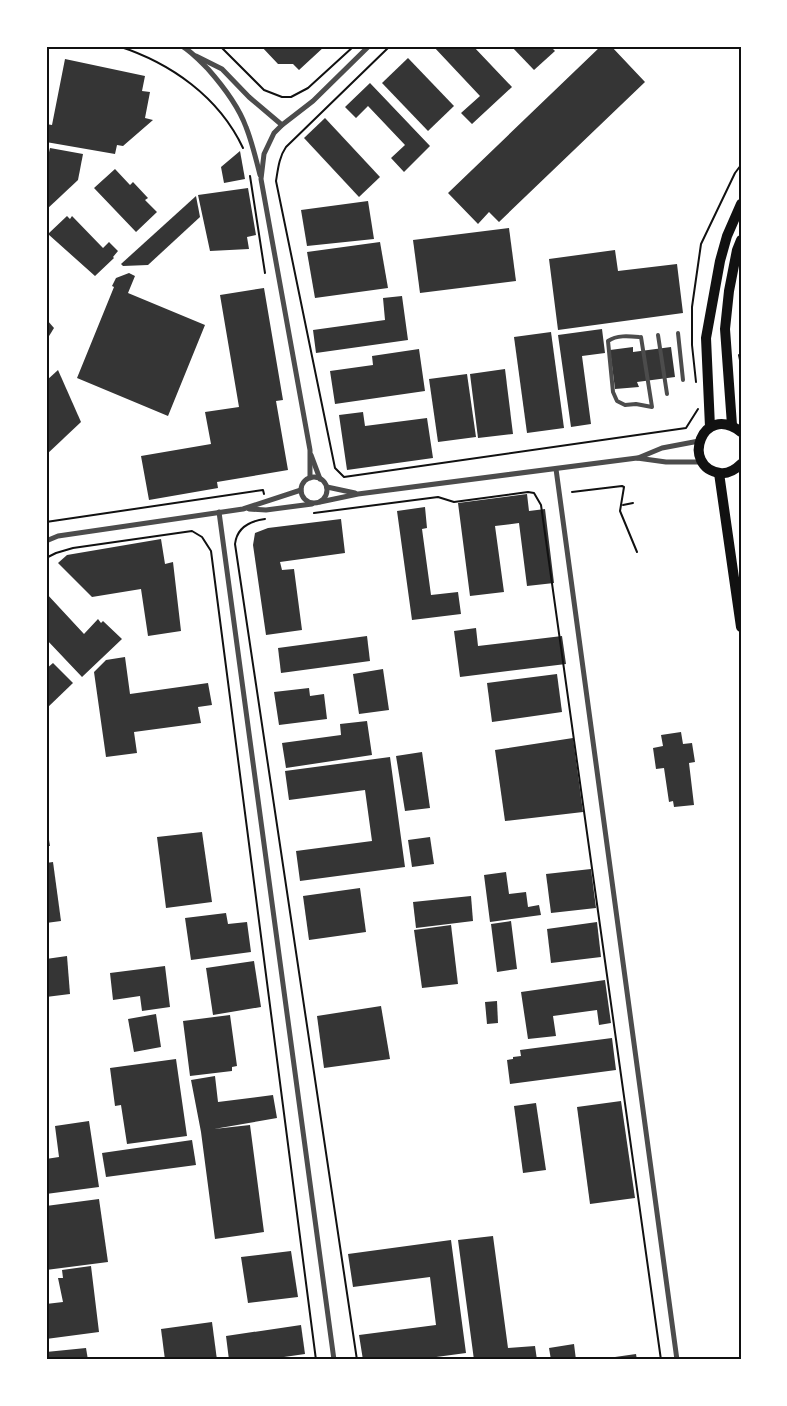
<svg xmlns="http://www.w3.org/2000/svg" width="787" height="1406" font-family="Georgia,serif">
<rect width="100%" height="100%" fill="#fff"/>
<g fill="#353535">
<path d="M261 46H325L299 70 293 64H278Z"/>
<path d="M433 46H473L512 87 472 124 461 113 480 96Z"/>
<path d="M511 46H550L555 51 534 70Z"/>
<path d="M601 46H611L645 82 499 222 489 212 478 224 448 193Z"/>
<path d="M408 58 454 106 428 131 382 83Z"/>
<path d="M65 59 145 76 142 91 150 92 145 118 153 120 123 146 117 145 115 154 46 142V124L52 125Z"/>
<path d="M370 83 430 146 404 172 391 158 405 145 368 106 356 118 345 107Z"/>
<path d="M325 118 380 177 359 197 304 138Z"/>
<path d="M50 148 83 154 78 180 46 210V165Z"/>
<path d="M240 151 245 179 224 183 221 167Z"/>
<path d="M115 169 130 185 133 182 148 198 145 200 157 212 136 232 94 188Z"/>
<path d="M248 188 256 235 247 237 249 249 210 251 198 195Z"/>
<path d="M196 196 200 217 148 265 123 266 121 264Z"/>
<path d="M368 201 374 239 307 246 301 210Z"/>
<path d="M67 216 70 219 72 216 103 248 109 242 118 251 113 257 114 258 95 276 48 234Z"/>
<path d="M509 228 516 281 420 293 413 240Z"/>
<path d="M380 242 388 288 315 298 307 252Z"/>
<path d="M615 250 618 271 677 264 683 313 558 330 549 259Z"/>
<path d="M129 273 135 276 128 293 205 325 168 416 77 378 114 287 112 286 116 278Z"/>
<path d="M264 288 283 400 276 401 288 470 217 482 218 488 149 500 141 456 211 444 205 412 239 407 220 295Z"/>
<path d="M402 296 408 340 316 353 313 330 385 320 383 298Z"/>
<path d="M47 320 54 328 46 341V321Z"/>
<path d="M602 329 605 353 582 356 591 424 571 427 558 335Z"/>
<path d="M551 332 564 428 527 433 514 337Z"/>
<path d="M633 347V352L671 347 675 377 637 382 639 387 615 389 610 350Z"/>
<path d="M419 349 425 391 335 404 330 371 373 365 372 356Z"/>
<path d="M505 369 513 434 478 438 470 374Z"/>
<path d="M58 370 81 422 46 455V381Z"/>
<path d="M467 374 476 437 438 442 429 379Z"/>
<path d="M363 412 365 426 427 418 433 458 347 470 339 415Z"/>
<path d="M527 494 529 511 545 509 554 583 527 586 519 523 495 526 504 592 470 596 458 503Z"/>
<path d="M425 507 427 528 422 529 431 595 458 592 461 614 412 620 397 511Z"/>
<path d="M341 519 345 553 280 562 282 570 294 569 302 630 266 635 253 545 255 533 268 528Z"/>
<path d="M161 539 165 564 173 562 181 631 148 636 141 589 92 597 58 563 67 555Z"/>
<path d="M46 593 84 634 98 619 101 623 103 621 122 639 82 677 46 639Z"/>
<path d="M476 628 478 646 562 636 566 664 460 677 454 631Z"/>
<path d="M367 636 370 661 281 673 278 648Z"/>
<path d="M125 657 130 694 208 683 212 705 198 707 201 723 134 732 137 753 106 757 94 672 106 660Z"/>
<path d="M53 663 73 683 46 709V669Z"/>
<path d="M383 669 389 710 359 714 353 674Z"/>
<path d="M557 674 562 712 492 722 487 683Z"/>
<path d="M309 688 310 696 324 694 327 719 279 725 274 692Z"/>
<path d="M367 721 372 755 286 768 282 743 341 735 340 724Z"/>
<path d="M681 732 683 744 692 743 695 762 689 763 694 805 674 807 673 801 669 802 664 768 656 769 653 748 663 746 661 735Z"/>
<path d="M573 738 583 812 505 821 495 750Z"/>
<path d="M422 752 430 808 405 811 396 756Z"/>
<path d="M390 757 405 867 300 881 296 851 372 841 365 790 289 800 285 771Z"/>
<path d="M46 822 50 846H46Z"/>
<path d="M202 832 212 902 166 908 157 837Z"/>
<path d="M430 837 434 864 412 867 408 840Z"/>
<path d="M53 862 61 921 46 923V863Z"/>
<path d="M591 869 596 908 551 913 546 874Z"/>
<path d="M506 872 509 894 526 892 528 907 539 905 541 915 490 922 484 875Z"/>
<path d="M360 888 366 932 309 940 303 896Z"/>
<path d="M471 896 473 921 416 928 413 902Z"/>
<path d="M226 913 228 924 247 922 251 952 191 960 185 918Z"/>
<path d="M511 921 517 969 497 972 491 924Z"/>
<path d="M597 922 601 957 551 963 547 929Z"/>
<path d="M451 925 458 984 422 988 414 930Z"/>
<path d="M67 956 70 994 46 997V959Z"/>
<path d="M254 961 261 1007 213 1015 206 968Z"/>
<path d="M165 966 170 1007 142 1011 140 996 113 1000 110 973Z"/>
<path d="M605 980 611 1023 599 1025 597 1010 553 1016 556 1036 528 1039 521 992Z"/>
<path d="M497 1001 498 1023 487 1024 485 1002Z"/>
<path d="M381 1006 390 1059 324 1068 317 1016Z"/>
<path d="M156 1014 161 1047 134 1052 128 1019Z"/>
<path d="M230 1015 237 1066 232 1067V1071L190 1076 183 1021Z"/>
<path d="M612 1038 616 1070 510 1084 507 1060 513 1059V1057L521 1056 520 1050Z"/>
<path d="M176 1059 187 1136 127 1144 121 1105 115 1106 110 1068Z"/>
<path d="M215 1076 218 1102 273 1095 277 1118 214 1129 250 1125 264 1232 215 1239 201 1132 191 1080Z"/>
<path d="M621 1101 635 1198 590 1204 577 1107Z"/>
<path d="M536 1103 546 1170 523 1173 514 1106Z"/>
<path d="M89 1121 99 1187 46 1194V1159L59 1157 55 1126Z"/>
<path d="M192 1140 196 1165 106 1177 102 1153Z"/>
<path d="M99 1199 108 1262 46 1270V1206Z"/>
<path d="M493 1236 508 1348 535 1346 537 1360H474L458 1240Z"/>
<path d="M451 1240 466 1353 414 1360H363L359 1335 436 1325 430 1277 353 1287 348 1254Z"/>
<path d="M291 1251 298 1297 248 1303 241 1257Z"/>
<path d="M91 1266 99 1332 46 1339V1304L63 1302 58 1278H63L62 1270Z"/>
<path d="M212 1322 217 1360H165L161 1329Z"/>
<path d="M301 1325 305 1354 263 1360H229L226 1336Z"/>
<path d="M574 1344 576 1360H551L549 1348Z"/>
<path d="M86 1348 88 1360H46V1352Z"/>
<path d="M636 1354 637 1360H601V1359Z"/>
</g>
<g fill="none" stroke-linecap="round" stroke-linejoin="round">
<g stroke="#111" stroke-width="2">
<path d="M118 46C171 63 219 97 243 148"/>
<path d="M220 46 264 90 282 97H291L308 88 354 46"/>
<path d="M390 46 286 147C279 157 278 169 276 181L335 468 344 477 686 428 698 409"/>
<path d="M250 176 265 273"/>
<path d="M739 355 741 365"/>
<path d="M696 382 692 345V307L701 244 735 173 741 165"/>
<path d="M572 492 622 486 624 487 620 511 637 552"/>
<path d="M623 505 633 503"/>
<path d="M314 513 438 497 454 502 528 492 534 493 541 505 661 1360"/>
<path d="M265 519C250 521 237 527 235 544L357 1360"/>
<path d="M46 522 263 490 264 494"/>
<path d="M46 558 56 553 73 548 192 531 202 537 211 551 316 1360"/>
</g>
<g stroke="#4c4c4c" stroke-width="4">
<path d="M678 333 683 380"/>
<path d="M658 335 667 394"/>
<path d="M639 337C628 336 617 335 608 341L613 392 617 401 625 405 636 404 652 407 641 337"/>
</g>
<g stroke="#4c4c4c" stroke-width="5">
<path d="M182 46C192 52 200 61 208 69 223 86 238 105 246 127 252 142 256 159 260 175"/>
<path d="M196 56 222 69 249 97 282 125"/>
<path d="M311 455 320 479"/>
<path d="M638 458 662 448 699 441"/>
<path d="M556 469 677 1360"/>
<circle cx="314" cy="490" r="13"/>
<path d="M310 478V450L261 179 264 154 274 133 282 125 313 101 369 46"/>
<path d="M327 487 355 493"/>
<path d="M320 502 358 494 637 458 666 462H702"/>
<path d="M249 509 266 510 312 504"/>
<path d="M219 512 334 1360"/>
<path d="M46 541 58 536 243 509 301 490"/>
</g>
<g stroke="#111" stroke-width="10">
<path d="M732 425 725 329 729 291 737 250 741 240"/>
<path d="M710 427 706 338 720 261 727 236 741 204"/>
<path d="M741 432C702 402 680 467 720 473 728 474 735 470 741 464"/>
<path d="M719 473 741 627"/>
</g>
</g>
<rect width="787" height="1406" fill="none" stroke="#ffffff" stroke-width="95"/>
<rect x="48" y="48" width="692" height="1310" fill="none" stroke="#111" stroke-width="2"/>
</svg>
